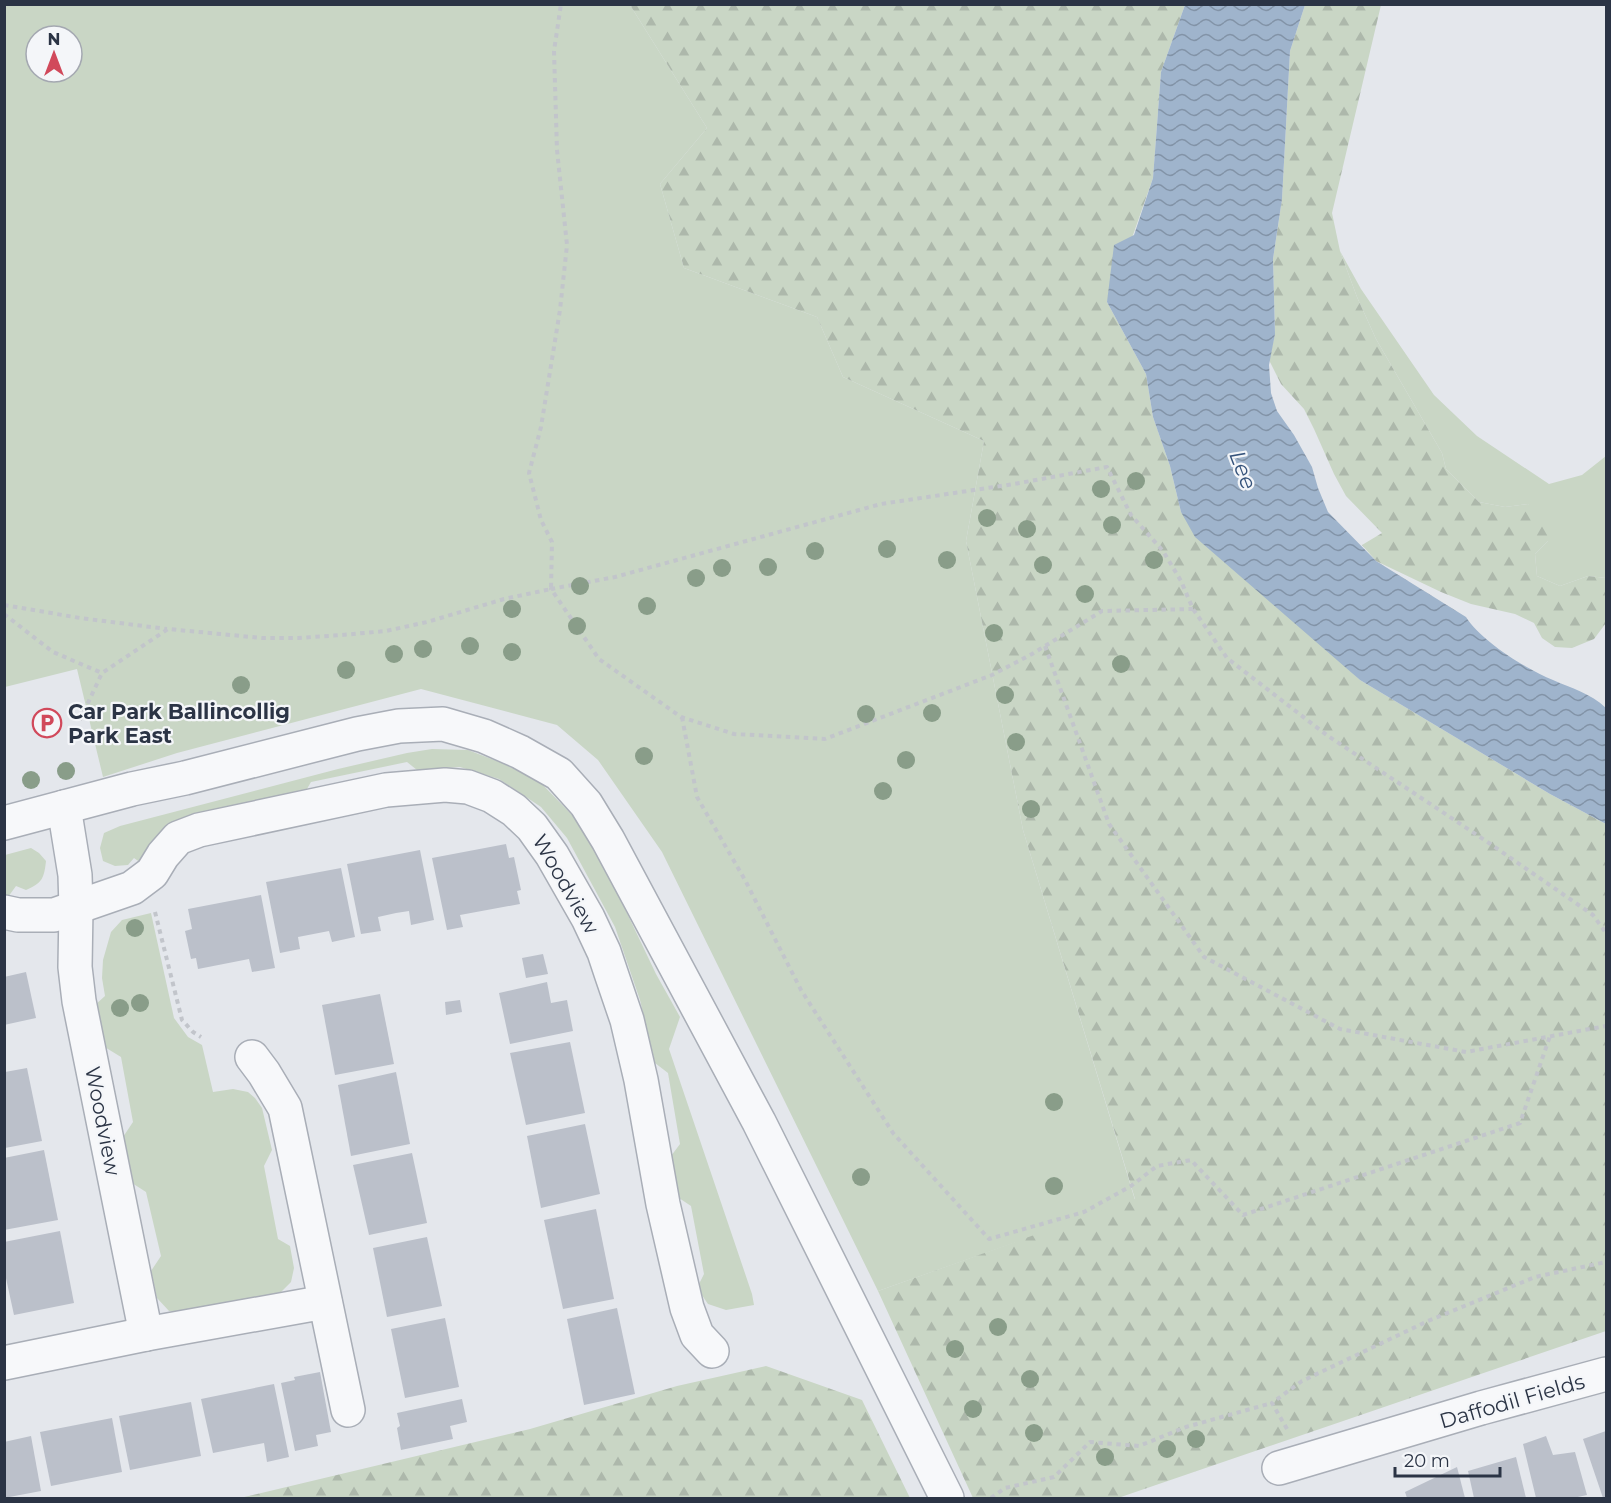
<svg xmlns="http://www.w3.org/2000/svg" width="1611" height="1503" font-family="Montserrat,sans-serif">
<defs>
<pattern id="forest-firs" width="22" height="20" patternUnits="userSpaceOnUse" patternTransform="scale(1.5)"><rect width="22" height="20" fill="#c9d6c5"/><path d="M5 1l3.5 6h-7zM16 11l3.5 6h-7z" fill="#adb8ab"/></pattern>
<pattern id="water-waves" width="16" height="10" patternUnits="userSpaceOnUse" patternTransform="scale(1.5)"><rect width="16" height="10" fill="#9fb4cc"/><path d="M0 5q4-4 8 0t8 0" fill="none" stroke="#8293a7"/></pattern>
</defs>
<rect width="100%" height="100%" fill="#e4e7ec"/>
<g fill="#c9d6c5" fill-rule="evenodd">
<path d="M5 5H630L707 128 660 184 684 268 817 317 843 377 984 441 966 541 1023 830 1135 1200 878 1291 662 852 598 760 557 725 421 689 177 753 103 777 77 669 5 687ZM36 36H72V72H36Z"/>
<path d="M1340 251 1361 289 1434 395 1477 436 1549 484 1582 475 1606 456V578L1588 576 1560 586 1537 576 1535 554 1548 541 1528 504 1505 507 1479 502 1446 469 1442 453 1376 339 1357 297Z"/>
<path d="M432 749 468 750 502 763 540 782 577 820 616 890 656 974 680 1017 669 1049 752 1294 754 1305 726 1310 708 1304 697 1288 704 1274 691 1206 679 1198 671 1156 680 1144 668 1073 655 1063 640 1000 615 927 567 838 541 807 499 779 460 767 417 770 407 762 311 782 304 794 178 821 153 841 141 863 134 858 128 865 115 866 103 861 100 848 104 833 120 826 338 769 407 753Z"/>
<path d="M31 848 39 853 46 861C44 879 42 883 26 890L16 886 8 897 5 894V855Z"/>
<path d="M151 913 174 1018 188 1037 202 1045 213 1092 233 1089 248 1092 255 1098 262 1108 272 1150 264 1166 278 1239 290 1246 294 1268 291 1282 279 1294 179 1312 169 1311 157 1298 151 1271 161 1256 146 1192 132 1183 123 1137 133 1122 121 1057 103 1046 95 1005 105 996 102 978 103 960 111 932 122 920Z"/>
</g>
<g fill="url(#forest-firs)">
<path d="M630 5H1185L1161 72 1153 178 1133 235 1107 302 1146 374 1153 417 1170 466 1181 512 1360 680 1550 794 1606 824V1331L1118 1498H973L878 1291 1135 1199 1023 830 966 541 984 441 843 377 817 317 684 268 660 184 707 128Z"/>
<path d="M1305 5H1381L1332 213 1340 251 1357 297 1376 339 1442 453 1446 469 1479 502 1505 507 1528 504 1550 524 1548 541 1535 554 1537 576 1560 586 1588 576 1606 578V623L1594 639 1572 648 1555 647 1542 638 1534 623 1515 614 1471 604 1441 592 1376 561 1362 545 1382 533 1346 496 1334 474 1314 429 1304 409 1281 384 1269 360 1275 334 1273 259 1282 199 1290 51Z"/>
<path d="M766 1366 862 1400 910 1498H240L530 1429 677 1386Z"/>
</g>
<path fill="url(#water-waves)" d="M1185 5H1305L1290 51 1282 199 1273 259 1275 334 1269 365 1271 393 1277 411 1294 435 1312 467 1318 488 1328 512 1376 561 1466 617C1481 641 1526 669 1553 680 1573 689 1590 693 1606 708V824L1550 794 1360 680 1195 537 1181 512 1170 466 1153 417 1146 374 1107 302 1114 245 1134 235 1153 178 1161 72Z"/>
<g fill="#bbc0ca">
<path d="M506 844 509 858 514 857 521 890 517 891 520 904 460 915 463 927 447 930 432 858Z"/>
<path d="M420 850 434 920 411 925 409 911 396 913 378 917 381 931 361 934 347 864Z"/>
<path d="M341 868 355 937 332 942 329 931 298 937 300 949 280 953 266 882Z"/>
<path d="M261 895 275 968 252 972 249 959 198 969 196 958 191 959 185 931 192 929 188 909Z"/>
<path d="M543 954 548 974 526 978 522 958Z"/>
<path d="M26 972 36 1018 4 1025V977Z"/>
<path d="M547 982 551 1003 567 1000 573 1031 510 1044 499 993Z"/>
<path d="M380 994 394 1064 335 1075 322 1005Z"/>
<path d="M460 1000 462 1012 446 1015 445 1002Z"/>
<path d="M570 1042 585 1113 526 1125 510 1053Z"/>
<path d="M27 1068 42 1141 5 1148V1072Z"/>
<path d="M396 1072 410 1144 351 1156 338 1085Z"/>
<path d="M585 1124 600 1194 541 1208 527 1136Z"/>
<path d="M44 1150 58 1220 4 1230V1158Z"/>
<path d="M412 1153 427 1223 369 1235 353 1165Z"/>
<path d="M596 1209 614 1299 563 1309 544 1220Z"/>
<path d="M60 1231 74 1303 14 1315 4 1269V1242Z"/>
<path d="M427 1237 442 1306 387 1317 373 1248Z"/>
<path d="M617 1308 635 1394 584 1405 567 1319Z"/>
<path d="M445 1318 459 1387 405 1398 391 1329Z"/>
<path d="M320 1372 331 1432 316 1435 318 1446 295 1451 281 1383 295 1380 294 1377Z"/>
<path d="M274 1384 289 1457 267 1462 264 1443 213 1453 201 1399Z"/>
<path d="M462 1399 467 1422 450 1426 453 1439 401 1450 397 1428 400 1426 397 1413Z"/>
<path d="M191 1402 201 1456 130 1470 119 1416Z"/>
<path d="M112 1418 122 1472 51 1486 40 1432Z"/>
<path d="M1606 1431V1498H1603L1583 1439Z"/>
<path d="M31 1436 41 1491 4 1498V1442Z"/>
<path d="M1546 1436 1553 1455 1575 1452 1587 1495 1573 1498H1536L1523 1444Z"/>
<path d="M1516 1457 1526 1498H1474L1468 1471Z"/>
<path d="M1457 1467 1465 1498H1407L1405 1492Z"/>
</g>
<g fill="none" stroke-linecap="round" stroke-linejoin="round">
<g stroke="#a9aeb7" stroke-width="36">
<g id="street">
<path d="M64 807 75 875 76 908 75 967 79 1001 146 1334"/>
<path d="M4 823 132 789 185 778 357 734 399 726 443 724 484 736 520 752 559 774 586 804 608 840 759 1122 947 1498"/>
<path d="M4 912 18 915H54L132 888 152 873 163 855 178 838 199 830 386 790 445 785 468 787 492 796 514 810 532 827 552 855 588 918 604 952 611 973 627 1020 641 1080 663 1204 687 1308 697 1335 712 1351"/>
<path d="M252 1057 264 1073 285 1108 348 1410"/>
<path d="M4 1363 146 1334 325 1302"/>
<path d="M1279 1468 1481 1408 1606 1374"/>
</g>
</g>
<g stroke="#c2c5cb" stroke-width="4" stroke-dasharray="4.5 4.5" stroke-linecap="butt">
<path d="M4 605 80 618 167 629"/>
<path d="M1193 609 1102 611 1032 654 992 675 825 739 734 734 681 717 599 659 551 589 615 577 881 504 1014 484 1107 467 1131 515 1163 551 1181 581 1193 609 1227 658 1328 736 1489 843 1593 915 1606 933"/>
<path d="M4 614 53 652 102 673"/>
<path d="M1045 646 1109 824 1204 957 1340 1029 1466 1052 1606 1026"/>
<path d="M682 717 697 797 745 880 801 990 893 1133 989 1239 1084 1212 1131 1186 1157 1166 1191 1160 1243 1215 1520 1123 1550 1036"/>
<path d="M80 720 102 673 168 629 262 638H298L342 635 386 631 427 622 504 599 551 589 552 542 541 520 529 473 541 427 560 310 567 245 557 150 554 51 561 4"/>
<path d="M155 912 182 1020 193 1032 201 1037"/>
<path d="M1287 1429 1272 1403 1302 1381 1428 1321 1535 1277 1606 1262"/>
<path d="M991 1498 1005 1488 1054 1477 1090 1442 1139 1446 1186 1427 1272 1403"/>
</g>
<use href="#street" stroke="#f7f8fa" stroke-width="33"/>
</g>
<g fill="#899d89">
<circle cx="1136" cy="481" r="9"/>
<circle cx="1101" cy="489" r="9"/>
<circle cx="987" cy="518" r="9"/>
<circle cx="1112" cy="525" r="9"/>
<circle cx="1027" cy="529" r="9"/>
<circle cx="887" cy="549" r="9"/>
<circle cx="815" cy="551" r="9"/>
<circle cx="947" cy="560" r="9"/>
<circle cx="1154" cy="560" r="9"/>
<circle cx="1043" cy="565" r="9"/>
<circle cx="768" cy="567" r="9"/>
<circle cx="722" cy="568" r="9"/>
<circle cx="696" cy="578" r="9"/>
<circle cx="580" cy="586" r="9"/>
<circle cx="1085" cy="594" r="9"/>
<circle cx="647" cy="606" r="9"/>
<circle cx="512" cy="609" r="9"/>
<circle cx="577" cy="626" r="9"/>
<circle cx="994" cy="633" r="9"/>
<circle cx="470" cy="646" r="9"/>
<circle cx="423" cy="649" r="9"/>
<circle cx="512" cy="652" r="9"/>
<circle cx="394" cy="654" r="9"/>
<circle cx="1121" cy="664" r="9"/>
<circle cx="346" cy="670" r="9"/>
<circle cx="241" cy="685" r="9"/>
<circle cx="1005" cy="695" r="9"/>
<circle cx="932" cy="713" r="9"/>
<circle cx="866" cy="714" r="9"/>
<circle cx="1016" cy="742" r="9"/>
<circle cx="644" cy="756" r="9"/>
<circle cx="906" cy="760" r="9"/>
<circle cx="66" cy="771" r="9"/>
<circle cx="31" cy="780" r="9"/>
<circle cx="883" cy="791" r="9"/>
<circle cx="1031" cy="809" r="9"/>
<circle cx="135" cy="928" r="9"/>
<circle cx="140" cy="1003" r="9"/>
<circle cx="120" cy="1008" r="9"/>
<circle cx="1054" cy="1102" r="9"/>
<circle cx="861" cy="1177" r="9"/>
<circle cx="1054" cy="1186" r="9"/>
<circle cx="998" cy="1327" r="9"/>
<circle cx="955" cy="1349" r="9"/>
<circle cx="1030" cy="1379" r="9"/>
<circle cx="973" cy="1409" r="9"/>
<circle cx="1034" cy="1433" r="9"/>
<circle cx="1196" cy="1439" r="9"/>
<circle cx="1167" cy="1449" r="9"/>
<circle cx="1105" cy="1457" r="9"/>
</g>
<defs>
<g id="parking-ring" transform="scale(1.5)"><circle r="9.5" fill="#f4f6f9" stroke="#d1495b" stroke-width="1.5"/><path d="M-3.5-5.5H1a3.5 3.5 0 0 1 0 7H-1V5.5H-3.5ZM-1-3.4V-.6H.8a1.4 1.4 0 0 0 0-2.8Z" fill="#d1495b"/></g>
</defs>
<g fill-rule="evenodd">
<use href="#parking-ring" x="47" y="723"/>
</g>
<g text-anchor="middle" dominant-baseline="central" stroke-width="4.5" stroke-linejoin="round" paint-order="stroke">
<g font-size="21" font-weight="bold" fill="#2b3445" stroke="#f4f6f9" text-anchor="start">
<text x="68" y="711">Car Park Ballincollig<tspan x="68" dy="24">Park East</tspan></text>
</g>
<g font-size="21" fill="#2b3445" stroke="#f4f6f9">
<text transform="translate(566 884) rotate(60)">Woodview</text>
<text transform="translate(103 1121) rotate(79)">Woodview</text>
<text transform="translate(1512 1401) rotate(-16)">Daffodil Fields</text>
</g>
<g font-size="22" font-style="italic" fill="#34527a" stroke="#f4f6f9">
<text transform="translate(1243 470) rotate(69)">Lee</text>
</g>
</g>
<rect width="1611" height="1503" fill="none" stroke="#2b3445" stroke-width="12"/>
<g transform="translate(54 54)"><circle r="28" fill="#f4f6f9" stroke="#a4a8b1" stroke-width="1.5"/>
<path d="M0-4.5L10 22L0 15L-10 22Z" fill="#d1495b"/>
<text y="-9" font-size="16" font-weight="bold" text-anchor="middle" fill="#2b3445">N</text>
</g>
<path d="M1395 1467v9h105v-9" fill="none" stroke="#2b3445" stroke-width="3"/>
<text x="1404" y="1467" font-size="18" fill="#2b3445" stroke="#f4f6f9" stroke-width="4.5" paint-order="stroke">20 m</text>
</svg>
